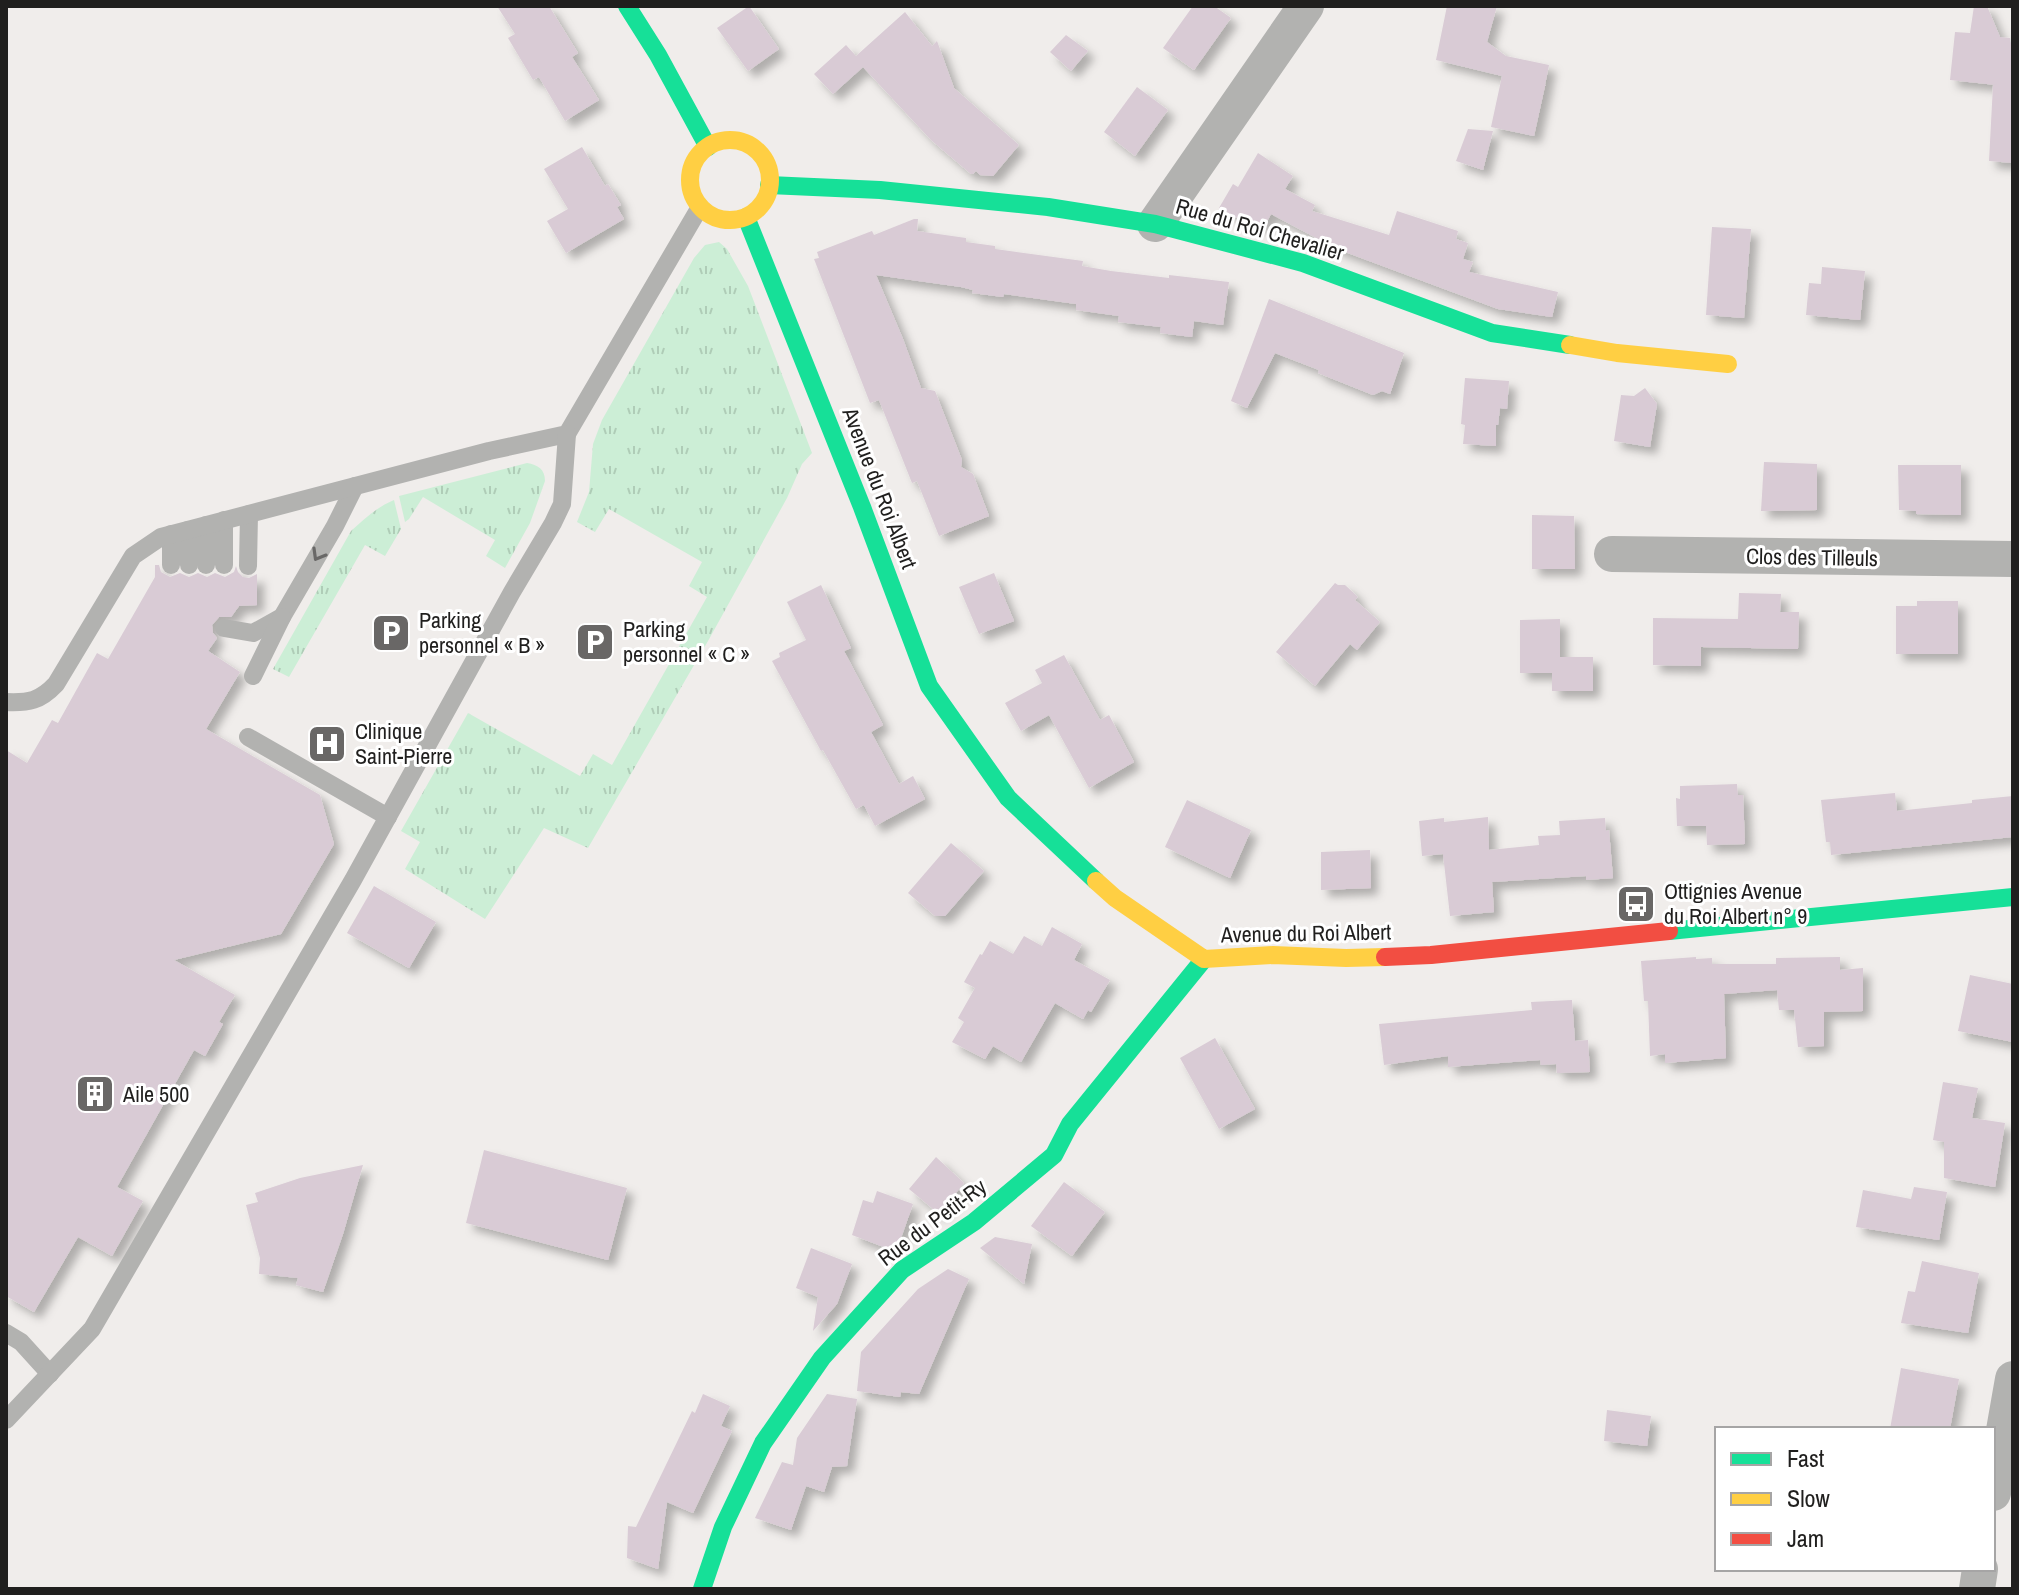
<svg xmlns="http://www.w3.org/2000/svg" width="2019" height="1595" font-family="'Archivo Narrow',sans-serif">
<defs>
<pattern id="grass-tufts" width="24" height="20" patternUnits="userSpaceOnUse" patternTransform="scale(2)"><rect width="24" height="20" fill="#cceed6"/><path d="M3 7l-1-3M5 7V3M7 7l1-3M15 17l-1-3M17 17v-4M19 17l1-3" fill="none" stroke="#afccb7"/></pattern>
<filter id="shadow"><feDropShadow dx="7" dy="7" stdDeviation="4" flood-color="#0004"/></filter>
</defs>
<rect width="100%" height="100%" fill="#f0edeb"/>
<g fill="url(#grass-tufts)">
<path d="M719 242 727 249 748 286 812 453 802 464 787 498 708 641 588 848 544 828 485 919 405 869 420 842 401 831 468 713 580 776 593 754 612 765 707 597 689 586 702 562 609 509 595 532 577 522 589 492 593 444 602 420 694 258 705 245Z"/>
<path d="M527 463C538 465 545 469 545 481L530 523 505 568 486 556 495 540 423 497 409 519 405 522 399 496Z"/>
<path d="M394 500 401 529 385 556 365 545 289 677 273 669 351 531C364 519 377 507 394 500Z"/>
</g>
<g fill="#d9cbd5" filter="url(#shadow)">
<path d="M497 6H549L578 53 572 57 599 100 565 121 539 77 533 80 508 38 515 34Z"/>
<path d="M749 6 779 49 748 71 717 28Z"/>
<path d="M1193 6H1214L1231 18 1194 70 1163 48Z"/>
<path d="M1447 6H1497L1487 42 1506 56 1549 65 1545 85 1546 86H1545L1534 136 1491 127 1502 76 1436 60Z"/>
<path d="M1974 6H1987L2000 37 2010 38V42L2013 43V163L1989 161 1993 85H1996L1950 80 1955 32 1970 33Z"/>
<path d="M905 12 932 46 937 41 954 88 1019 145 993 176 980 175 976 171 973 174H971L931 140 863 67 833 94 814 74 846 45 856 56Z"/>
<path d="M1066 35 1088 51 1071 71 1050 52Z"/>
<path d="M1137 87 1168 110 1135 156 1104 132Z"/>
<path d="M1468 129 1493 131 1483 170 1456 161Z"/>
<path d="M582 147 605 186 608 184 621 205 617 207 624 219 566 253 547 221 568 209 544 169Z"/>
<path d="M1258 153 1293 176 1285 189 1315 205 1312 211 1389 235 1397 211 1458 231 1456 239 1468 243 1463 259 1473 262 1469 272 1558 292 1552 317 1498 309 1337 249 1271 214 1264 227 1243 221 1219 208 1233 184 1238 187Z"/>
<path d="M914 219H918L917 231 966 238V242L995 246V249L1083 261 1082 266 1111 271 1169 278V275L1229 282 1223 325 1194 321 1192 337 1160 333 1161 327 1118 322 1119 316 1076 310V304L1004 294 1003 297 972 293 973 290 961 287 876 275 903 339 921 388 935 391 962 460 961 467 973 474 989 516 939 536 917 481 912 483 879 400 870 403 814 259 819 258 817 252 872 231 874 235Z"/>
<path d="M1712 227 1751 229 1744 318 1706 315Z"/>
<path d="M1822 267 1865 271 1860 320 1806 315 1809 283 1821 284Z"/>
<path d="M1269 299 1404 353 1390 394 1382 391 1373 395 1318 373 1319 370 1275 353 1247 408 1231 401Z"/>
<path d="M1465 378 1509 381 1507 409 1500 408 1498 425H1496V446L1463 444 1465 425 1461 424Z"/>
<path d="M1645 388 1657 404 1650 447 1614 441 1621 395 1634 396Z"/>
<path d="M1764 462 1817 464V510L1761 511Z"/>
<path d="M1898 465H1961V515L1916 514V511L1899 510Z"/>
<path d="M1532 515 1574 516 1575 569H1532Z"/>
<path d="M155 565H159L161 572 170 577 180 573 189 577 198 573 207 577 215 573 225 577 234 572 236 566 238 572 243 577 249 578 257 574V605L239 606 231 617H219L212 625 213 633 217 638 208 651 240 672 206 729 320 795 334 844 281 934 174 960 235 995 219 1022 223 1024 205 1056 194 1050 117 1187 143 1201 112 1256 78 1237 34 1312 6 1296V750L27 763 52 720 58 723 97 653 108 659 155 577Z"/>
<path d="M994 573 1014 621 979 634 959 587Z"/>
<path d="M1335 583 1338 585H1345L1358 597 1355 600 1380 622 1357 650 1350 644 1315 686 1276 652Z"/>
<path d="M821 585 851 648 844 651 883 725 871 732 899 784 913 776 925 799 875 826 864 805 856 809 823 750 821 751 772 661 780 657 779 653 806 640 787 602Z"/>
<path d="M1739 593 1781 594 1780 612H1799L1798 649 1701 647V666L1653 665V618L1738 619Z"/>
<path d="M1917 601H1958V654H1896V606H1917Z"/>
<path d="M1560 619V657H1593V691H1552V673H1520V620Z"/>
<path d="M1064 655 1100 720 1109 715 1134 762 1089 788 1049 715 1021 731 1005 703 1042 683 1035 670Z"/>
<path d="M1737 784 1738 795H1743L1745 844 1707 845 1706 826H1677L1676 798 1680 799V786Z"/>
<path d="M1895 793 1897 811 1972 803V800L2013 796V837L1831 855 1830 842H1826L1821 800Z"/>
<path d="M1187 800 1251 830 1230 878 1165 847Z"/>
<path d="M1488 817 1489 850 1539 845 1538 836 1560 835 1559 821 1605 818 1606 831 1609 830 1613 878 1586 880V876L1492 882 1494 912 1450 916 1443 854 1422 856 1419 821 1444 818V822Z"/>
<path d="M951 843 984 871 945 916H935L908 893Z"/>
<path d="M1370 850 1371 888 1321 890V852Z"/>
<path d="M374 886 436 922 409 968 347 933Z"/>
<path d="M1052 927 1082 944 1074 960 1110 980 1091 1012 1088 1010 1083 1019 1055 1003 1021 1062 993 1046 985 1059 952 1042 964 1022 958 1018 975 988 964 982 980 954 982 955 990 941 1013 954 1024 936 1042 946Z"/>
<path d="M1696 957V959L1712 958V964H1776V958L1840 957V970L1863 968V1011L1824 1012V1046L1798 1047 1794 1010H1779L1777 990 1724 994 1726 1058 1665 1063V1054L1650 1056 1648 1001H1644L1641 961Z"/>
<path d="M1970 975 2013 984V1042L1958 1031Z"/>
<path d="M1572 1000 1575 1041 1588 1040 1590 1072 1557 1073 1556 1064 1541 1065 1540 1060 1448 1067V1056L1384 1065 1379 1024 1532 1010 1531 1002Z"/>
<path d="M1215 1038 1255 1109 1219 1129 1180 1058Z"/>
<path d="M1943 1082 1978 1088 1972 1118 2005 1123 1995 1187 1944 1178V1142L1933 1140Z"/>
<path d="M484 1150 627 1188 608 1260 466 1223Z"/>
<path d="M936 1157 964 1183 939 1214 909 1189Z"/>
<path d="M363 1165 343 1234 323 1292 296 1285 298 1278 259 1274 260 1258 246 1205 258 1202 255 1193 300 1178Z"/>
<path d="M1064 1182 1105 1212 1072 1256 1031 1226Z"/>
<path d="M1914 1187 1947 1192 1939 1240 1856 1227 1863 1190 1911 1199Z"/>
<path d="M877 1191 913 1204 900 1241 889 1249 852 1235 863 1200 873 1203Z"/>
<path d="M995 1237 1032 1244 1024 1284 980 1248Z"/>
<path d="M811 1248 852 1264 837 1304 813 1331 818 1297 796 1288Z"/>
<path d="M1922 1261 1979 1273 1968 1333 1901 1323 1908 1291 1915 1292Z"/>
<path d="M948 1269 969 1279 919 1394 901 1392 900 1397 857 1391 861 1352 918 1289Z"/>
<path d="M1901 1368 1959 1379 1950 1429H1890Z"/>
<path d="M703 1394 730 1406 721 1426 732 1431 693 1513 667 1502 658 1569 627 1558 628 1526 636 1527 692 1411 695 1413Z"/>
<path d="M827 1394 857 1399 847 1466 832 1467 824 1492 806 1486 791 1530 755 1518 782 1462 793 1465 797 1438Z"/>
<path d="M1607 1410 1651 1416 1647 1446 1604 1441Z"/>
</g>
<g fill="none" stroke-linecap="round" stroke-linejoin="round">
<g stroke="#b2b2b0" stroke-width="18">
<path d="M224 520V565"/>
<path d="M188 530 189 565"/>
<path d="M171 534V565"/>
<path d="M206 565V525"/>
<path d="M248 566 249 514"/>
<path d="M224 628 253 633 282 617 335 526 355 486"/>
<path d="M253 676 282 617"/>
<path d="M6 702C29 703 40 701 56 684L133 556 161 537 489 451 567 434 700 207"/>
<path d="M248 737 388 817"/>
<path d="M6 1333 21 1342 50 1374"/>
<path d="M6 1420 92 1329 353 880 512 592 553 523 562 504 567 434"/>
</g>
<g stroke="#b2b2b0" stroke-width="36">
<path d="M1155 224 1306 6"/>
<path d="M1612 554 2013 559"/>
<path d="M1993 1493 2013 1379"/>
<path d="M1977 1589 1980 1569"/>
</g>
<g stroke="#16e098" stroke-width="18">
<path d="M627 6 658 55 708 147"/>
<path d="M769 185 880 190 1048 207 1155 224 1303 263 1492 333 1570 345"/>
<path d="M746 217 862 507 929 686 1008 798 1096 881"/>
<path d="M1669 931 2013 897"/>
<path d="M702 1589 723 1527 763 1443 822 1358 902 1270 974 1222 1054 1155 1070 1124 1204 959"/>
</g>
<g stroke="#ffcf43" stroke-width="18">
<circle cx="730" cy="180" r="40"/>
<path d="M1570 345 1617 353 1728 364"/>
<path d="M1096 881 1115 898 1204 959 1273 955 1346 958 1385 957"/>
</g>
<path stroke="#f24e42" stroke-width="18" d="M1385 957 1431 955 1669 931"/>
</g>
<defs><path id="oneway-chevron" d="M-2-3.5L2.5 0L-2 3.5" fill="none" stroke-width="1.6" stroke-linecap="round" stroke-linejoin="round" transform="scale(2)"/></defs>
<use stroke="#696867" href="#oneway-chevron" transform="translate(318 555) rotate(120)"/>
<defs>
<g id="parking-square" transform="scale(2)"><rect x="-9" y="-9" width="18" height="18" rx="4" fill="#696766" stroke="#fff"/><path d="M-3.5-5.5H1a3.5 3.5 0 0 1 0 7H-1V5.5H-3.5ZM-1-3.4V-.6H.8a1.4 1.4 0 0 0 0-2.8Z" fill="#fff"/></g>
<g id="hospital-square" transform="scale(2)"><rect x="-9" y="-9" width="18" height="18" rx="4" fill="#696766" stroke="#fff"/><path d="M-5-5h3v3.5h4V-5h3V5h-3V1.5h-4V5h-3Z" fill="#fff"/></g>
<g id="bus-square" transform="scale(2)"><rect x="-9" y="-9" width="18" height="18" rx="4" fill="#696766" stroke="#fff"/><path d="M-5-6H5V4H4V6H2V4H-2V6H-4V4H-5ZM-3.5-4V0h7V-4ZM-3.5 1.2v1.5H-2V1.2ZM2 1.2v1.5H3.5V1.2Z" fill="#fff"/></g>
<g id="building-square" transform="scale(2)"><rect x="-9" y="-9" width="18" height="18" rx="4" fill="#696766" stroke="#fff"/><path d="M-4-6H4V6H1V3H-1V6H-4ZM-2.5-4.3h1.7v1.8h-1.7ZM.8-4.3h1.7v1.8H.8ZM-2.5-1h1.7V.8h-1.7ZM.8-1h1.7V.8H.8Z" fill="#fff"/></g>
</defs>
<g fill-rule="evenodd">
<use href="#parking-square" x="391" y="633"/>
<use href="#parking-square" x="595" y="642"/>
<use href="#hospital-square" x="327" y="744"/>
<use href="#bus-square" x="1636" y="904"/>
<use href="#building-square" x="95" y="1094"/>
</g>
<g text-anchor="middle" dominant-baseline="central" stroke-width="6" stroke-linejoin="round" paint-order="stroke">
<g font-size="22" fill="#201f1e" stroke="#fff">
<text transform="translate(1260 229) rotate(16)">Rue du Roi Chevalier</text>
<text transform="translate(880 488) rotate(69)">Avenue du Roi Albert</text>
<text transform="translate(1812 557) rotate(1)">Clos des Tilleuls</text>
<text transform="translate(1306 933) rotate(-1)">Avenue du Roi Albert</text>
<text transform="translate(932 1222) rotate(-37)">Rue du Petit-Ry</text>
</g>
<g font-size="22" fill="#201f1e" stroke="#fff" text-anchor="start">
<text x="419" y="620">Parking<tspan x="419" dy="25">personnel « B »</tspan></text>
<text x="623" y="629">Parking<tspan x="623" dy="25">personnel « C »</tspan></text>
<text x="355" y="731">Clinique<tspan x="355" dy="25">Saint-Pierre</tspan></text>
<text x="1664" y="891">Ottignies Avenue<tspan x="1664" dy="25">du Roi Albert n° 9</tspan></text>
<text x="123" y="1094">Aile 500</text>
</g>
</g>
<rect width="2019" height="1595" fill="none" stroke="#201f1e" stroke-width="16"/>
<rect x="1715" y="1427" width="280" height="144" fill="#ffffff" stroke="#a6a5a5" stroke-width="2"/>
<rect x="1731" y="1453" width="40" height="12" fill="#16e098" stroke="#a6a5a5" stroke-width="2"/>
<text x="1787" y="1467" font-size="24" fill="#201f1e">Fast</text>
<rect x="1731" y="1493" width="40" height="12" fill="#ffcf43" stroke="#a6a5a5" stroke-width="2"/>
<text x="1787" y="1507" font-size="24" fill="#201f1e">Slow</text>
<rect x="1731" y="1533" width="40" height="12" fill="#f24e42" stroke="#a6a5a5" stroke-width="2"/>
<text x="1787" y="1547" font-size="24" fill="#201f1e">Jam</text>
</svg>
